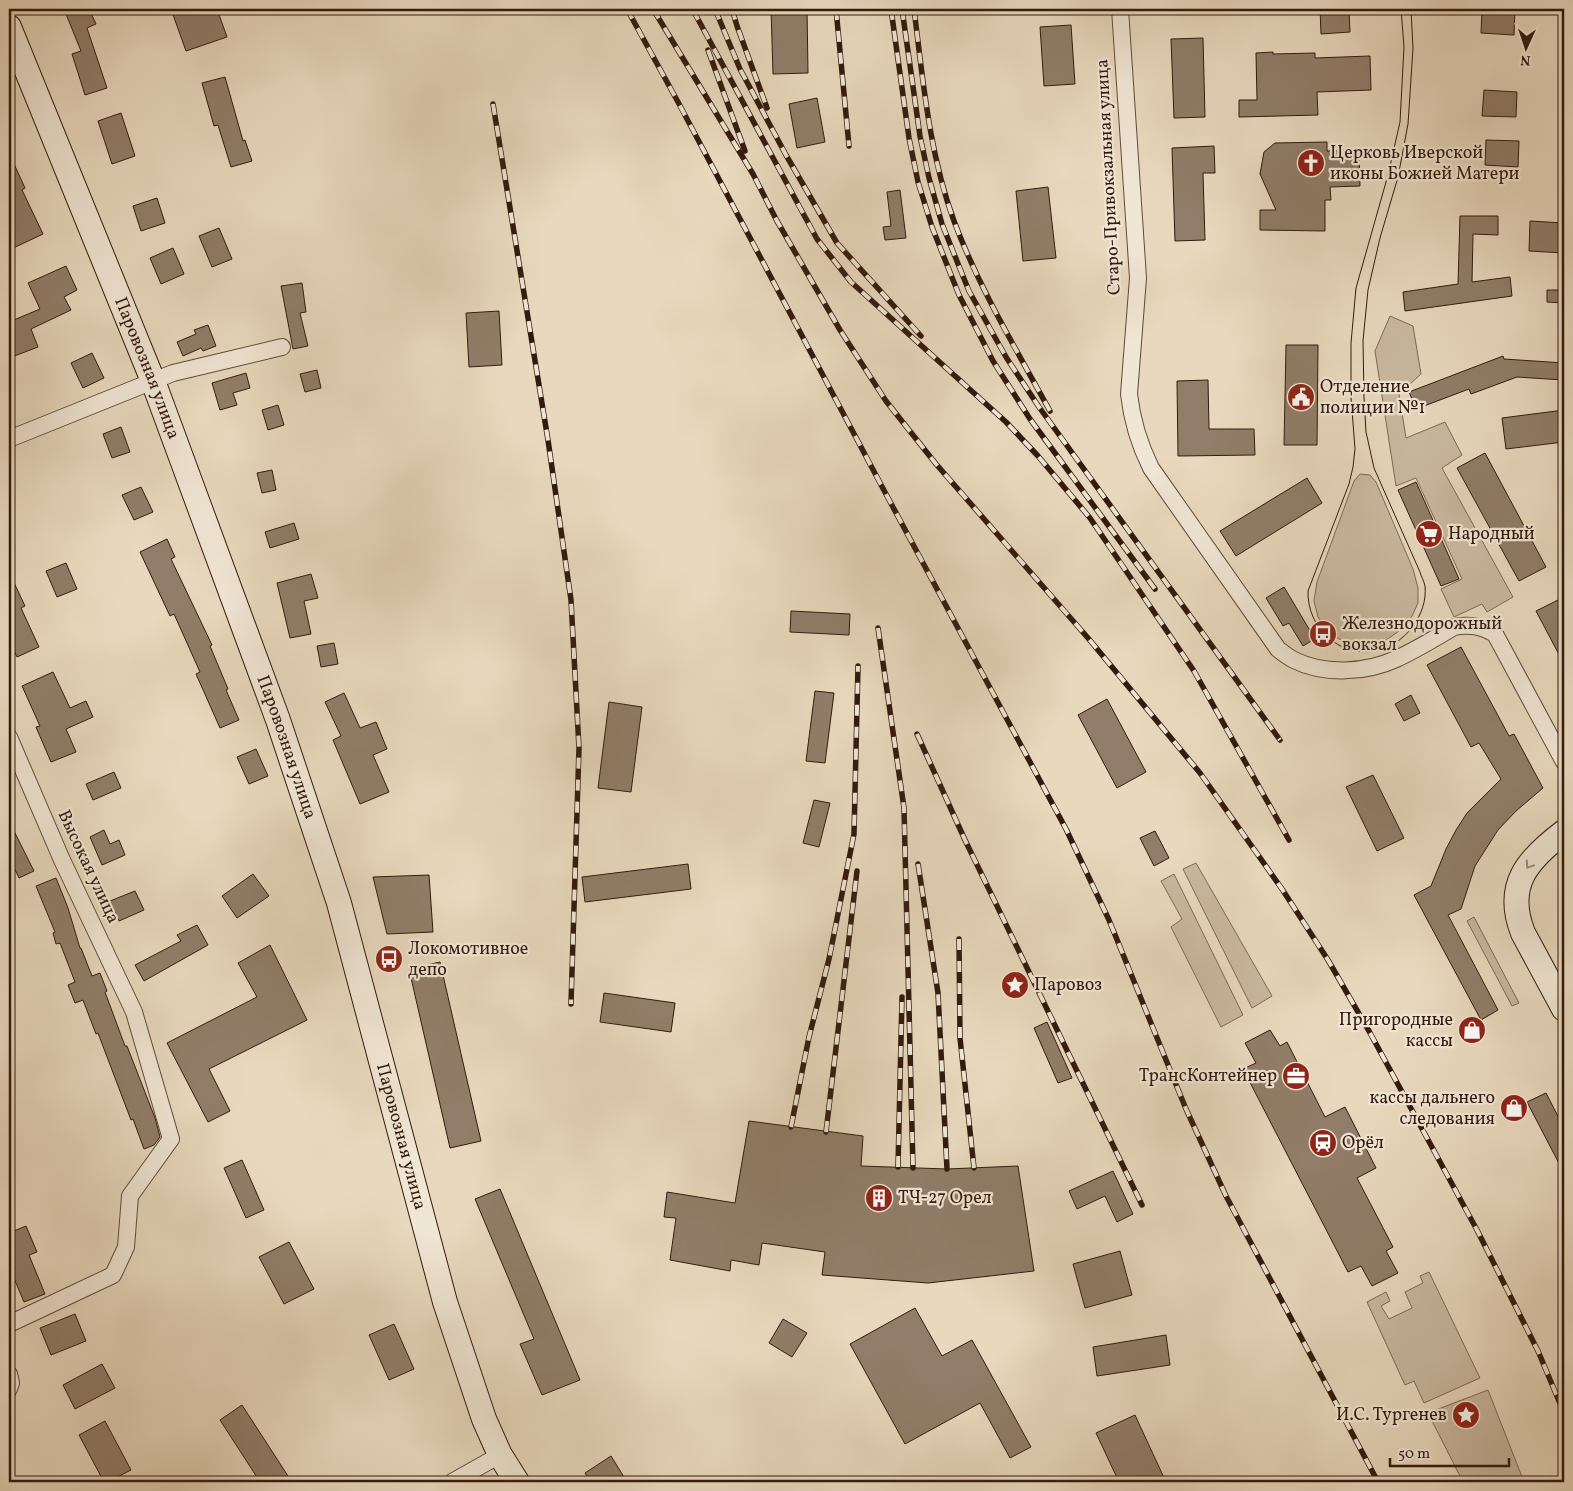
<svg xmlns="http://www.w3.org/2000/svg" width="1573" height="1491" font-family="Vollkorn,serif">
<rect width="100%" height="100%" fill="#e8d8bd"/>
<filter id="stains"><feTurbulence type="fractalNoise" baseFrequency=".004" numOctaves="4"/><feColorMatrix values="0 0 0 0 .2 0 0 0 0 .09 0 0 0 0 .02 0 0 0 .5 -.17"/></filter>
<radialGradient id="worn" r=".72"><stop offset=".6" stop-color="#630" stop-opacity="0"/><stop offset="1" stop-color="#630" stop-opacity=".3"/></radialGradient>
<g fill="#c9b89f" stroke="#7e6956">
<path d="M1390 316 1413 326 1421 374 1399 394 1406 438 1445 422 1462 455 1442 468 1513 597 1487 612 1482 604 1454 617 1441 589 1462 579 1416 478 1396 486 1375 351Z"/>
<path d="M1360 474 1370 475 1376 482 1413 569 1418 588V603L1412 616 1399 631 1385 641 1366 645 1339 639 1328 632 1318 617 1314 601 1317 582 1354 481Z"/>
<path d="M1196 863 1272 996 1252 1008 1183 869Z"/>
<path d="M1174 874 1243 1015 1221 1027 1171 927 1182 919 1161 881Z"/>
<path d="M1474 917 1519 1003 1512 1006 1467 921Z"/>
<path d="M1429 1272 1480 1378 1424 1403 1414 1381 1405 1385 1367 1302 1386 1292 1390 1301 1381 1306 1389 1319 1412 1308 1405 1292 1423 1283 1420 1276Z"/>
<path d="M1488 1390 1524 1482H1463L1428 1413Z"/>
</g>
<g fill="#917d69" stroke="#331a0e">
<path d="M64 9H89L96 24 87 28 107 88 85 95 72 54 81 51Z"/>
<path d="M171 9H217L227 37 186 51Z"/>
<path d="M771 9H807L808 73 773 74Z"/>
<path d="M1320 9H1349L1350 32 1321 34Z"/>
<path d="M1482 9H1515L1514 35 1481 33Z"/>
<path d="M1071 25 1075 84 1044 86 1040 27Z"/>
<path d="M1203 38 1205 117 1174 118 1171 39Z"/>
<path d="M1273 52V54L1315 53V58L1370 56 1371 90 1317 92 1318 115 1239 117V100H1257L1256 53Z"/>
<path d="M225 77 243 141 245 140 252 161 231 167 218 125 214 126 202 83Z"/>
<path d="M1484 90 1517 92 1516 117 1482 116Z"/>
<path d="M817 98 825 142 797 148 789 104Z"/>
<path d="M121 113 135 156 112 164 98 121Z"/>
<path d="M1486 140 1519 141 1518 167 1485 165Z"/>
<path d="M1327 142V151L1359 150 1360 186 1330 187 1331 200H1325V231L1260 230V210H1276L1260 174 1264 152 1275 143Z"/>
<path d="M1214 146 1215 173H1203L1205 240 1175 241 1172 148Z"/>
<path d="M9 153 25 188 22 190 43 234 9 250Z"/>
<path d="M1048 187 1056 258 1023 261 1016 191Z"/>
<path d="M900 190 906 238 885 240 883 227 891 226 887 192Z"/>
<path d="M157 198 165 223 141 231 133 206Z"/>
<path d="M1460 216H1498V235L1473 234 1472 282 1510 277 1512 296 1405 311 1403 292 1458 284Z"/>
<path d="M1530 221 1564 223V253L1529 251Z"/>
<path d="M219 228 232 259 212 267 199 236Z"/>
<path d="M173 248 184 274 161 284 150 258Z"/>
<path d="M66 266 77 290 64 297 71 310 31 329 38 347 9 358V322L40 309 28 283Z"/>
<path d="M302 283 306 312 300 313 308 346 293 349 281 286Z"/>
<path d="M1547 290H1564V303L1547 302Z"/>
<path d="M499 311 502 365 469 367 466 313Z"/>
<path d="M208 325 216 346 203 351 201 348 183 356 177 342 196 334 194 330Z"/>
<path d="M1286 345H1318L1317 445H1284Z"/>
<path d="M92 353 104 378 83 388 71 363Z"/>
<path d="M1503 356 1504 359 1564 363 1563 380 1517 377 1471 394 1469 389 1416 409 1409 392Z"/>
<path d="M317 370 321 388 305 392 300 374Z"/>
<path d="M246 373 250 388 233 393 237 405 220 410 212 383Z"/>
<path d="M1208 380 1209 429H1254L1255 455 1178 456 1177 381Z"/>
<path d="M278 405 284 425 268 430 262 410Z"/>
<path d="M1564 410V442L1506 449 1502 418Z"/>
<path d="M121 427 130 452 112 458 103 434Z"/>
<path d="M1485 453 1546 567 1519 581 1457 468Z"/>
<path d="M272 470 276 490 262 493 257 473Z"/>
<path d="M1307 478 1322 503 1236 556 1220 531Z"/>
<path d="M1416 482 1459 579 1441 586 1398 490Z"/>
<path d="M141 487 153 512 134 520 122 495Z"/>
<path d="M294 523 299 539 270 548 265 532Z"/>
<path d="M167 539 175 557 171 559 212 645 210 646 228 689 226 690 239 720 220 728 196 674 200 672 174 614 170 616 140 552Z"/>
<path d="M66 563 77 589 57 597 46 571Z"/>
<path d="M9 572 25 606 21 608 39 647 17 657 9 640Z"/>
<path d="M311 574 318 598 304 601 311 634 290 638 277 583Z"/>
<path d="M1284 587 1315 639 1303 646 1289 623 1283 626 1266 598Z"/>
<path d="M1564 597V664L1536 611Z"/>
<path d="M791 611 850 614 849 635 790 632Z"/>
<path d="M334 643 338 664 321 667 317 646Z"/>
<path d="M1461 647 1509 736 1514 734 1543 788 1516 811 1498 830 1475 866 1461 909 1448 915 1498 1010 1481 1020 1414 895 1431 886 1446 849 1456 830 1467 813 1501 779 1479 743 1471 747 1427 665Z"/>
<path d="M53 672 70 708 86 701 93 717 66 729 76 752 51 762 36 727 40 726 22 686Z"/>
<path d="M815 691 834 693 825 763 806 761Z"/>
<path d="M344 693 360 728 376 722 387 749 373 755 389 792 360 804 333 740 341 736 325 702Z"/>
<path d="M1411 695 1420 713 1404 721 1395 704Z"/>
<path d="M1107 699 1146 772 1117 788 1078 715Z"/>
<path d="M609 702 642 707 631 792 598 788Z"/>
<path d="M256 749 268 776 249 784 237 757Z"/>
<path d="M114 772 121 788 93 800 86 784Z"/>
<path d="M1373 775 1404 838 1377 851 1346 787Z"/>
<path d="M814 800 830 803 819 847 803 843Z"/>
<path d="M9 821 34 871 19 878 9 857Z"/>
<path d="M104 830 110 844 119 840 125 855 102 865 90 837Z"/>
<path d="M1155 831 1169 858 1154 866 1140 838Z"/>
<path d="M688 864 691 889 585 902 582 877Z"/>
<path d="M253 874 269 896 237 918 222 896Z"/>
<path d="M429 875 433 932 387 934 373 877Z"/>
<path d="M56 878 68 908 80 948H81L92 976 100 973 107 991 105 992 125 1046H127L155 1118 160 1137 154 1145 144 1149 133 1119 131 1120 98 1033 96 1034 83 1000 75 1003 68 985 75 982 60 943 56 944 53 933 55 932 36 886Z"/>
<path d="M135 891 144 910 119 921 110 901Z"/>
<path d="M197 925 208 945 144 981 135 965 181 941 177 935Z"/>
<path d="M270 945 307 1020 209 1069 230 1111 208 1122 167 1043 257 997 238 963Z"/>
<path d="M440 962 481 1141 450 1148 409 969Z"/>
<path d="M604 993 675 1003 671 1032 600 1022Z"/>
<path d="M1047 1022 1072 1078 1058 1083 1034 1028Z"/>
<path d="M1270 1030 1280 1046 1287 1042 1325 1117 1345 1107 1376 1168 1357 1178 1393 1247 1386 1251 1398 1273 1372 1286 1361 1266 1348 1272 1243 1069 1256 1063 1245 1043Z"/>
<path d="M1546 1093 1564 1128V1173L1527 1102Z"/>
<path d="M749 1121 863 1136 861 1166 947 1169 1018 1166 1034 1271 928 1283 822 1275 825 1252 762 1243 759 1265 731 1260 730 1271 670 1260 676 1218 664 1217 667 1192 735 1203Z"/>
<path d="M242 1160 264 1210 246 1218 224 1168Z"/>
<path d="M1113 1171 1133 1214 1117 1222 1105 1196 1077 1209 1069 1191Z"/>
<path d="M500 1189 580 1380 542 1395 520 1344 534 1339 475 1199Z"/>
<path d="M26 1226 37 1252 29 1255 45 1294 24 1302 11 1271 15 1269 9 1253V1233Z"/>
<path d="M289 1242 314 1289 284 1304 259 1257Z"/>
<path d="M1120 1251 1132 1295 1085 1308 1073 1264Z"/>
<path d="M915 1308 942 1356 972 1340 1031 1447 1010 1458 980 1403 905 1444 850 1344Z"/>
<path d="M75 1314 86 1341 51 1355 40 1328Z"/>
<path d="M783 1319 807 1333 792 1357 769 1343Z"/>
<path d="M394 1324 414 1369 389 1380 369 1335Z"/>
<path d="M1166 1335 1170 1365 1097 1376 1093 1347Z"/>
<path d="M102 1364 115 1388 75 1409 63 1385Z"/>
<path d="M242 1405 288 1476 278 1482H260L220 1420Z"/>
<path d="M1135 1415 1166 1482H1119L1096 1433Z"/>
<path d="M105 1421 131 1470 108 1482H104L79 1435Z"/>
<path d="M611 1456 627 1482H590L585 1473Z"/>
</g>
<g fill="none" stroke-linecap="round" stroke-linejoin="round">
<g stroke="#604a3a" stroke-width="18">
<g id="street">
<path d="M1120 9 1138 278 1129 394C1132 421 1139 444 1151 468L1278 649C1283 653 1288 657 1294 660 1324 675 1366 673 1396 659 1416 650 1435 638 1454 627 1470 624 1481 626 1495 634L1564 762"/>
<path d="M9 439 173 373 282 347"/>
<path d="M9 737 62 860 134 1012 171 1139 130 1196 126 1247 113 1275 9 1324"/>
<path d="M9 1374 11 1383 9 1389"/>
<path d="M452 1482 500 1455"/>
</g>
</g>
<g stroke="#331a0e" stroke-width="26">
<g id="secondary">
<path id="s1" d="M9 27 153 381 278 720 339 903 445 1302 484 1419 500 1455 517 1482"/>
<path d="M1564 832C1528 859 1504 885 1523 933L1564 1009"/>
</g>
</g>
<use href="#street" stroke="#f0e6d4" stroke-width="16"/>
<use href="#secondary" stroke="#f0e6d4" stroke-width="24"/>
<path stroke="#331a0e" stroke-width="1" d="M1401 9 1404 47 1400 122 1388 175 1356 288 1351 343V397L1355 449 1353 467 1349 484 1308 591C1307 628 1339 657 1375 651 1404 646 1428 615 1425 586 1424 581 1421 576 1420 572L1374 468 1366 432 1364 398 1363 341 1368 290 1380 238 1398 177 1408 124 1413 48 1411 9"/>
<g stroke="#331a0e" stroke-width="5.5">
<g id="rail">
<path d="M627 9 678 102 887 496 1066 829 1109 920 1186 1109 1226 1196 1378 1482"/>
<path d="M653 9 753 174 777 221 840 330 886 401 936 464 1088 638 1200 773 1282 889 1328 960 1369 1031 1477 1230 1538 1351 1564 1413"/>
<path d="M715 9 740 69 786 155 837 243 921 336"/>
<path d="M732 9 737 26 767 108"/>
<path d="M836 9 849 146"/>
<path d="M891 9 909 138 918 182 932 227 959 295 993 361 1030 419 1155 589"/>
<path d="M902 9 920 136 929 178 942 224 969 291 1006 357 1039 407 1280 740"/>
<path d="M914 9C923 80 929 153 954 221 979 288 1016 349 1050 411"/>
<path d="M693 10 817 239 851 282 1006 422 1038 456 1090 518 1194 671 1289 840"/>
<path d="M708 50 745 151"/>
<path d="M493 104 548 440 571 600 579 748 571 1004"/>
<path d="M878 628 904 808 913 1168"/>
<path d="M917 734 965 840 1142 1205"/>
<path d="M918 864 938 993 947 1169"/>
<path d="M959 939 960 1038 974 1168"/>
<path d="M791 1127 809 1037 829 959 854 834 858 666"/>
<path d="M826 1132 857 871"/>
<path d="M898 1167 902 997"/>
</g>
</g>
<use href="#rail" stroke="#f0e6d4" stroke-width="4" stroke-dasharray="11" stroke-linecap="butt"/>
</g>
<defs><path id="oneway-chevron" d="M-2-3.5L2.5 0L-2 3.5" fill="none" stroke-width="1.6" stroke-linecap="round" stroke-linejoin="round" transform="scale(1.25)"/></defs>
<use stroke="#9b8a7b" href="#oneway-chevron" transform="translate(1529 865) rotate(124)"/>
<defs>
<g id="church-disc" transform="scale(1.4375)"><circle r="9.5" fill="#8f2418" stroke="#f0e6d4"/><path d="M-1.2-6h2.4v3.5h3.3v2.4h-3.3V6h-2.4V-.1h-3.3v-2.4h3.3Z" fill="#fff"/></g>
<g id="civic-disc" transform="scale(1.4375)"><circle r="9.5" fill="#8f2418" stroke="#f0e6d4"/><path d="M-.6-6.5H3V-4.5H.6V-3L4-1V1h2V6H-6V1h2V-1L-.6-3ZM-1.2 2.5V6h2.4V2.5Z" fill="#fff"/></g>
<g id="supermarket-disc" transform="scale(1.4375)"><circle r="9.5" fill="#8f2418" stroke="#f0e6d4"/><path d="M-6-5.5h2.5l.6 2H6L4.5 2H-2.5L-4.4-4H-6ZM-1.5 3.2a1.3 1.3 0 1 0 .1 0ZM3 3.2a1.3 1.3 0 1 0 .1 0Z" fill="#fff"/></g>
<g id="bus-disc" transform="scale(1.4375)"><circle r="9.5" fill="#8f2418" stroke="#f0e6d4"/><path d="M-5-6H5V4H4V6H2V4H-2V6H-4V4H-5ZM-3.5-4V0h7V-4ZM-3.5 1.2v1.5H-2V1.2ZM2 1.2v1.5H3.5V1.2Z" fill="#fff"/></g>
<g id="sight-disc" transform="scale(1.4375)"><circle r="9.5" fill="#8f2418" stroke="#f0e6d4"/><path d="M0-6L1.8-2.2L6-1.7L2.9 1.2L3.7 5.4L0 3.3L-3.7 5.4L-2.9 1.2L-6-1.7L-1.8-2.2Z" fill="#fff"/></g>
<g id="shop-disc" transform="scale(1.4375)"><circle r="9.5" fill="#8f2418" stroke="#f0e6d4"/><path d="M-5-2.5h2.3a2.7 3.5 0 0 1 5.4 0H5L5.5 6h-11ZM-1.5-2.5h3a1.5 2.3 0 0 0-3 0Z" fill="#fff"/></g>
<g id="office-disc" transform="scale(1.4375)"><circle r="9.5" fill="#8f2418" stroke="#f0e6d4"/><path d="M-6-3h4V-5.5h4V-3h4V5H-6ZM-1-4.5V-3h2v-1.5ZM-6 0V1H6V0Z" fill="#fff"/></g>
<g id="station-disc" transform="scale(1.4375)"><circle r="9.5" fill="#8f2418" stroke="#f0e6d4"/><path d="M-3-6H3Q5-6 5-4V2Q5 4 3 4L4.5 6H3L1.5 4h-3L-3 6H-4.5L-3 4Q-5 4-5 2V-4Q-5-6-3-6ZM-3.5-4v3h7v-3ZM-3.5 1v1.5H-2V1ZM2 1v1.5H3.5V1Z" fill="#fff"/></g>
<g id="building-disc" transform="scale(1.4375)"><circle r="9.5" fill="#8f2418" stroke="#f0e6d4"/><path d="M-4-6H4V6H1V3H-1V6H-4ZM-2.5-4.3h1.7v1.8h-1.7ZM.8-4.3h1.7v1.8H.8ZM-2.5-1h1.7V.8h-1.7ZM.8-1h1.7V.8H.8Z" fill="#fff"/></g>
</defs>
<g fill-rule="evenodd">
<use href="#church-disc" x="1311" y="163"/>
<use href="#civic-disc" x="1301" y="397"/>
<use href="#supermarket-disc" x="1429" y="534"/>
<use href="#bus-disc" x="1323" y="634"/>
<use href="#bus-disc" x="389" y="959"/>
<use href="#sight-disc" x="1015" y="985"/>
<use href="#shop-disc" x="1472" y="1030"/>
<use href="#office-disc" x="1296" y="1076"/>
<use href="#shop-disc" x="1514" y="1108"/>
<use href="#station-disc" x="1323" y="1143"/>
<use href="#building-disc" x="879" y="1198"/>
<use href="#sight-disc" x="1466" y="1415"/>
</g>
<g text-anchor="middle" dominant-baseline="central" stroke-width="4.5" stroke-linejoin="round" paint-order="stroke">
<g font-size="18" fill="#331a0e" stroke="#f0e6d4" text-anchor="start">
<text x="1330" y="153">Церковь Иверской<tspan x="1330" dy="21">иконы Божией Матери</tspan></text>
<text x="1320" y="387">Отделение<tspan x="1320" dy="21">полиции №1</tspan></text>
<text x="1448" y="534">Народный</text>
<text x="1342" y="624">Железнодорожный<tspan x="1342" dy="21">вокзал</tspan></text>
<text x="408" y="949">Локомотивное<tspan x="408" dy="21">депо</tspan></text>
<text x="1034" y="985">Паровоз</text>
<text x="1453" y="1020" text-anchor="end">Пригородные<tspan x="1453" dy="21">кассы</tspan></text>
<text x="1277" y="1076" text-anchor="end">ТрансКонтейнер</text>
<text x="1495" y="1098" text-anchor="end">кассы дальнего<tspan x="1495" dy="21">следования</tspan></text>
<text x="1342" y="1143">Орёл</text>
<text x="898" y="1198">ТЧ-27 Орел</text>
<text x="1447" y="1415" text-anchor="end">И.С. Тургенев</text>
</g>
<g font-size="18" fill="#331a0e" stroke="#f0e6d4">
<text transform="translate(1109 177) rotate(-93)">Старо-Привокзальная улица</text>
<text stroke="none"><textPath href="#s1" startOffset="368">Паровозная улица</textPath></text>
<text stroke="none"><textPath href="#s1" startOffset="772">Паровозная улица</textPath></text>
<text transform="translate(88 867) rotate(65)">Высокая улица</text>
<text stroke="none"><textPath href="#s1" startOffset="1178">Паровозная улица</textPath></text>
</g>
</g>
<rect width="1573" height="1491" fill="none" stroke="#e8d8bd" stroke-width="30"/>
<rect x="10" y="10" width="1553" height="1471" fill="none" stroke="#331a0e" stroke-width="2.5"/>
<rect x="15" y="15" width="1543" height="1461" fill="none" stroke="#331a0e"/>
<g transform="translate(1526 48) rotate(183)" stroke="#f0e6d4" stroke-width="4" paint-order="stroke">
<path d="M0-4L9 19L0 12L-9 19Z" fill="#331a0e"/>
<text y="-8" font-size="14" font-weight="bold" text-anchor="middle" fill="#331a0e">N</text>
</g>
<path d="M1390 1458v8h119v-8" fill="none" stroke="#331a0e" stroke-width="2.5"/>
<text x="1398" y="1458" font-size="15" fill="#331a0e" stroke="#f0e6d4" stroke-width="4" paint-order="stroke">50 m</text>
<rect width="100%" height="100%" filter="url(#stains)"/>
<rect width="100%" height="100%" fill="url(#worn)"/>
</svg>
